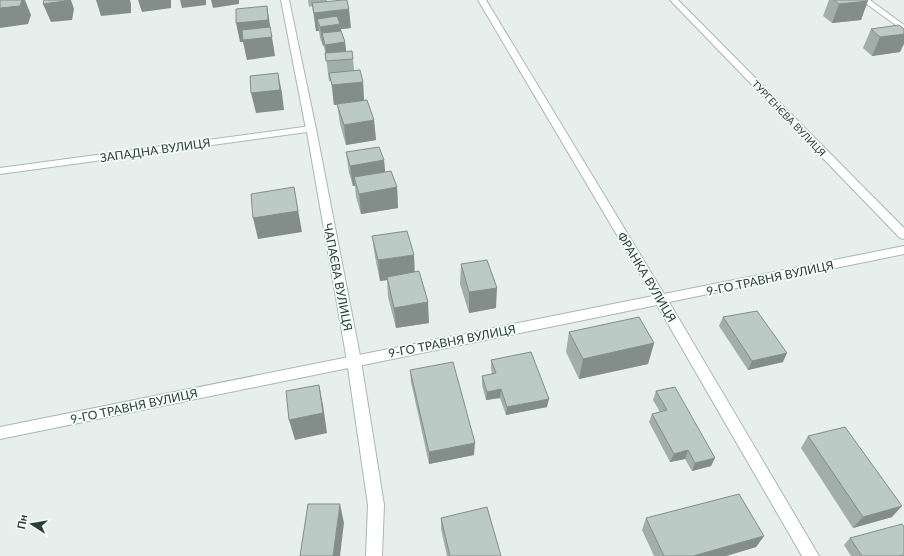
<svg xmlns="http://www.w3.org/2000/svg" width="904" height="556" font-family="Lato,sans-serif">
<rect width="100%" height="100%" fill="#e6efeb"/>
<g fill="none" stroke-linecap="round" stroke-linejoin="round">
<g stroke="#a8b8b2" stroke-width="2">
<g id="street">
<path d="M281 0H289L316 129 311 132 306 129Z"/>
<path d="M478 0H486L664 294 904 246V254L669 302 819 556H802L657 305 0 439V427L653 296Z"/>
<path d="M670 0H678L904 228V239L900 238Z"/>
<path d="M861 0H870L904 25V31Z"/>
</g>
</g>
<g stroke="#a4bbb3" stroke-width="2">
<path id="secondary" d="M311 126 316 129 361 361 384 505 382 556H366L368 505 347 361 307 132 0 174V168Z"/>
</g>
<use href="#street" fill="#fff" fill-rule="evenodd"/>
<use href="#secondary" fill="#fff" fill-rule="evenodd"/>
</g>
<g fill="#a1aea9">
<path d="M308 0H327V2L351 28 341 29V31L345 42 346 51 353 59 354 70 363 82 364 100 374 120 376 140 346 145 340 124 337 104 334 105 331 81H329L326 58 324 46H323L320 38 319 31H316L312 6 309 7Z"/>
<path d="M829 0H867L861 20 832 23 823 16Z"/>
<path d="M871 29 900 52 872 56 863 48Z"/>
<path d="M346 152 384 160 385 172 397 187 398 208 361 214 356 197 355 186H353L349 173Z"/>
<path d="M372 236 415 272 429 323 396 328 388 297 387 280 380 281 375 257Z"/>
<path d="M461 264 496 308 469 313 460 284Z"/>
<path d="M723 317 783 362 748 370 719 326Z"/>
<path d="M569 332 654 343 648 364 579 379 566 352Z"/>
<path d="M491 360 547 407 506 415 500 398 486 400 482 385V376L492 374 491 368Z"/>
<path d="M410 370 474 455 429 464 411 382Z"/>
<path d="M656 391 711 466 692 471 685 459 670 462 649 422 652 414 660 412 653 400Z"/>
<path d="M808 436 892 517 853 528 801 448Z"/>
<path d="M441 518 501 556H447L441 529Z"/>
<path d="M646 518 764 536 756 547 726 556H654L642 530Z"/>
<path d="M850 538 904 556H851L844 545Z"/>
</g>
<g fill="#838d89">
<path d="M22 0H25L31 15 28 24 0 28V8Z"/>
<path d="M65 0H71L74 9 72 20 51 22 43 4Z"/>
<path d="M96 0H130L131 4V13L101 16Z"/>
<path d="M138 0H171V8L142 12Z"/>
<path d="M180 0H206V5L182 8Z"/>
<path d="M211 0H239V4L213 8Z"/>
<path d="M868 1 861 20 832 23 839 4Z"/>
<path d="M267 6 275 56 247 60 243 42H240L236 23Z"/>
<path d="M349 9 351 28 341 29 342 42H345L347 59 327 61 325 45 322 33 324 46H323L320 27 317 19 319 31H316L314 13Z"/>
<path d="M904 34V44L900 52 872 56 880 37Z"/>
<path d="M278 73 282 93 284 110 256 113 251 93Z"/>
<path d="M363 82 364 101 334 105 332 85Z"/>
<path d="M374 120 376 140 346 145 344 125Z"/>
<path d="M384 160 386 181 354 177 355 186H353L350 166Z"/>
<path d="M294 187 302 232 258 239 253 218Z"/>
<path d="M397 187 398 208 361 214 359 194Z"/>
<path d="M414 255 415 275 387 277V280L380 281 378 260Z"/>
<path d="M497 288 496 308 469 313V292Z"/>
<path d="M428 302 429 323 396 328 394 308Z"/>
<path d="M654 343 648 364 579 379 583 359Z"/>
<path d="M787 353 783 362 748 370 752 361Z"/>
<path d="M319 385 323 405 327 433 295 440 289 420Z"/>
<path d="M501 389 500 398 486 400 487 392Z"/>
<path d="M549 399 547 407 506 415 507 407Z"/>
<path d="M475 443 474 455 429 464V452Z"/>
<path d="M688 450 685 459 670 462 674 454Z"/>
<path d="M715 458 711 466 692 471 695 463Z"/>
<path d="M340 504 344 523 340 556H333Z"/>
<path d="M902 506 892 517 853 528 863 517Z"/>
<path d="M764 536 756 547 726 556H693Z"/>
</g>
<g fill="#bbcac4" stroke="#838d89">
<path d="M0 0H22L20 6 0 8Z"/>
<path d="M44 0H65V1L43 4Z"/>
<path d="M343 0H347L349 9 314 13 312 3Z"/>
<path d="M834 0H867L868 1 839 4Z"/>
<path d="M267 6 268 20 236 23V9Z"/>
<path d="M337 16 340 24 320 27 317 19Z"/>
<path d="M899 25 904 29V34L880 37 871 29Z"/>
<path d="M270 27 272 37 243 40 242 30Z"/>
<path d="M341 31 345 42 325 45 322 33Z"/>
<path d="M352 51 353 59 326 61 325 53Z"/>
<path d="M360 70 363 82 332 85 329 73Z"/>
<path d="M278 73 280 90 251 93 250 76Z"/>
<path d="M367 100 374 120 344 125 337 104Z"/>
<path d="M379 147 384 160 350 166 346 152Z"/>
<path d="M391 171 397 187 359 194 354 177Z"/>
<path d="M294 187 298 211 253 218 251 194Z"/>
<path d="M407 231 414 255 378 260 372 236Z"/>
<path d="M487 260 497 288 469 292 461 264Z"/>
<path d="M419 271 428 302 394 308 387 277Z"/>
<path d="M757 311 787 353 752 361 723 317Z"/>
<path d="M639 317 654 343 583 359 569 332Z"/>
<path d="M531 352 549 399 507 407 501 389 487 392 482 376 496 373 491 360Z"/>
<path d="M453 362 475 443 429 452 410 370Z"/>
<path d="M319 385 323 413 289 420 286 391Z"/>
<path d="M675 387 715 458 695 463 688 450 674 454 652 414 667 410 656 391Z"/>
<path d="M845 427 902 506 863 517 808 436Z"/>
<path d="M739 494 764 536 693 556H664L646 518Z"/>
<path d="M308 504H340L333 556H300Z"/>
<path d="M487 507 501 556H450L441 518Z"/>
<path d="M902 524 904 527V555L899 556H862L850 538Z"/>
</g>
<g text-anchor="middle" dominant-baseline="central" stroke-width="3.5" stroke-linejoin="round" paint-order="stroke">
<g font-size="10" fill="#24423a" stroke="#f7fbf9">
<text transform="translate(789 118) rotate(46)">ТУРГЕНЄВА ВУЛИЦЯ</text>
</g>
<g font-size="12" fill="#24423a" stroke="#f7fbf9">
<text transform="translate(155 150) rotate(-8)">ЗАПАДНА ВУЛИЦЯ</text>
<text transform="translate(338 277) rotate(79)">ЧАПАЄВА ВУЛИЦЯ</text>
<text transform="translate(647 277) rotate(59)">ФРАНКА ВУЛИЦЯ</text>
<text transform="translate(770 278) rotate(-12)">9-ГО ТРАВНЯ ВУЛИЦЯ</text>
<text transform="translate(452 341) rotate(-11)">9-ГО ТРАВНЯ ВУЛИЦЯ</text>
<text transform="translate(134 406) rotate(-12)">9-ГО ТРАВНЯ ВУЛИЦЯ</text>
</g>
</g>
<g transform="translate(32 524) rotate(282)" stroke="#f7fbf9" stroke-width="3" paint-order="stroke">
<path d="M0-3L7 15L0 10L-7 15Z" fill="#24423a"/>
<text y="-6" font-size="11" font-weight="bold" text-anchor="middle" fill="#24423a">Пн</text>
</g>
</svg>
